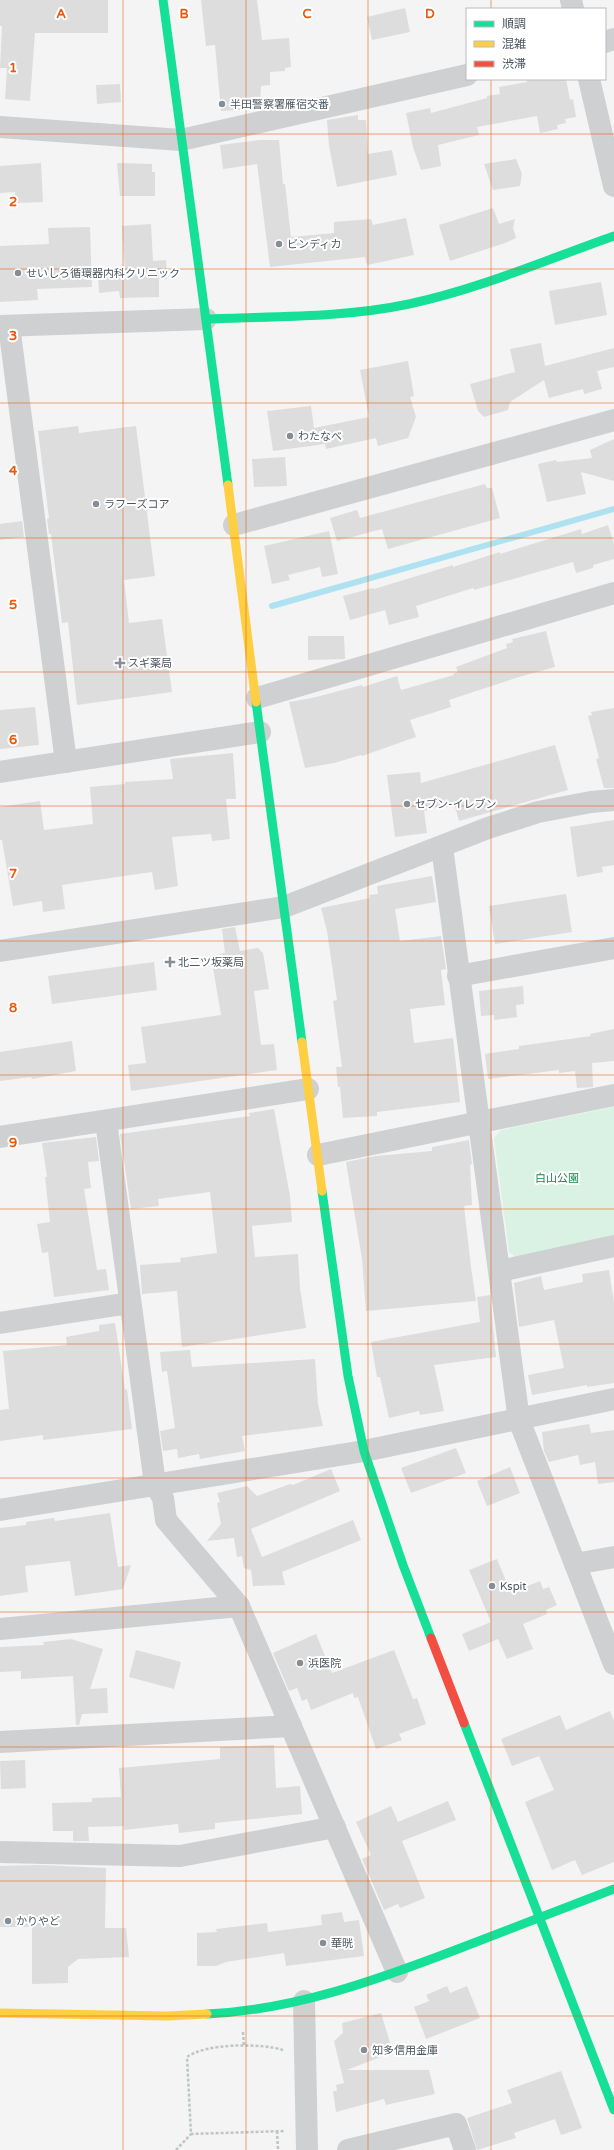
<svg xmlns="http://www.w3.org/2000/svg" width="614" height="2150" font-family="'Varela Round','Noto Sans JP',sans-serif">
<rect width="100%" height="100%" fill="#f4f4f4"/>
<path fill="#d9f2e3" d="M614 1107V1235L516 1257 509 1252 494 1138 501 1130Z"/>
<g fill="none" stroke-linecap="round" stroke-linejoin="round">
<path stroke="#aee2f0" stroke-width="6" d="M272 606 614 509"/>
</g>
<g fill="#ddddde">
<path d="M0 0H108V33H35L30 101 5 99 7 68H0L2 26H0Z"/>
<path d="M201 0H257L262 40 289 38 291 67 285 68V71L270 72V85L261 86 260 105H255V109L221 111 215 45 206 46Z"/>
<path d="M405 8 410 32 372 40 367 17Z"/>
<path d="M526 79H566L570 100 573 99 576 117 565 119 566 123 557 125 558 129 540 133 537 116 477 127 479 135 438 145 441 166 421 170 413 147 406 113 430 108 431 113 487 98V96L500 94 499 87 527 82Z"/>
<path d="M120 84 121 102 97 104 96 85Z"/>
<path d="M358 115V120H366L368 154 392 150 397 175 337 187 329 146 327 120Z"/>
<path d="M259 140H279L283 184H285L291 237 334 233V222L371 219 373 225 406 218 414 255 367 265 365 257 270 267 257 164 223 169 220 145Z"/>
<path d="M516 159 522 174 520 186 493 190 484 164Z"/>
<path d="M41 163 43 202 16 203 15 192 0 193V166Z"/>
<path d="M117 163 152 164V172H155V196H120Z"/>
<path d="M493 208 499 224 515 219 513 228 516 238 505 243 450 261 439 225Z"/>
<path d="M151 224 153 261 166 260 167 279H159V297L120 298 119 291 99 293 98 275 125 273 122 226Z"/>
<path d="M90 227 92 287 37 289 38 300 0 302V246L49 244 48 228Z"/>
<path d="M601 282 607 315 555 325 549 291Z"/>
<path d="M541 343 545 366 614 348V367L597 371 602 389 584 394 583 389 549 398 544 380 510 402 508 410 484 417 478 411 470 384 515 372 510 349Z"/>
<path d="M408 361 414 396 410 397 416 417 408 438 378 446 376 438 326 449 325 444 273 451 267 411 311 406 314 428 369 417 360 370Z"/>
<path d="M78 426 79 433 136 426 155 576 124 580 129 623 162 619 172 692 77 705 68 622 62 623 51 534H49L47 519 49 518 38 431Z"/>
<path d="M614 439V481L581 472 586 494 547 502 538 464 556 460 557 462 592 458 590 450Z"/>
<path d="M285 457 287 486 254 487 252 459Z"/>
<path d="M485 484 487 488H492L500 518 388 549 382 529 337 541 330 518 357 510 360 518Z"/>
<path d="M22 521 24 537 0 540V524Z"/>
<path d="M608 525 614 544V559L593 565V568L576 573 573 562 474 590 473 588 416 606 419 617 389 625 385 610 350 620 343 596 373 588 374 589 453 565V567L500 552V554L581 529 582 534Z"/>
<path d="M329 531 338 574 322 577 320 567 288 575 290 580 272 584 264 546Z"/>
<path d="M546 631 555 667 519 677 449 700 451 707 410 720 416 737 362 756 361 755 334 763 305 768 289 702 312 698 362 685 363 687 397 676 401 690 454 675 453 674 458 672 456 667 507 648 506 644 513 642 512 639Z"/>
<path d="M308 636H344L345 659 308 660Z"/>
<path d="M35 707 39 745 0 749V710Z"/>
<path d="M614 708V788H604L596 759 599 758 588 716 592 715 591 712Z"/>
<path d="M555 745 568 790 459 821 454 803 424 811 427 833 395 837 387 775 420 772 421 783Z"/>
<path d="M233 753 236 799H226L230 839 212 841 211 834 172 837 178 886 155 890 152 872 62 885 65 909 43 912 42 901 13 906 2 840H0V807L40 801 44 830 93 824 90 787 125 784V782L173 779 170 759Z"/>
<path d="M614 820V865L602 867 603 872 577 877 570 827Z"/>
<path d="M432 876 436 902 395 909 400 941 441 936 446 969 441 970 445 1005 410 1009 414 1043 453 1038 460 1102 377 1112V1116L343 1118 340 1087H338L336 1067H342L333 1001 337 1000 327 931 321 908 370 898 369 895 378 894 377 886Z"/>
<path d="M566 894 572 932 495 944 489 906Z"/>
<path d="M235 927 240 951 258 948 263 953 269 989 254 991 261 1045 274 1044 277 1070 131 1091 128 1065 146 1063 141 1027 221 1015 211 956 225 953 222 929Z"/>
<path d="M154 962 157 990 52 1004 48 976Z"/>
<path d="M523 986 524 1004 516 1005 517 1017 494 1020V1015L481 1016 479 991Z"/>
<path d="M614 1029V1061L592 1063 593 1087 577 1088 575 1071 559 1073V1070L488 1079 485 1054 519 1049V1046L591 1036 590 1034Z"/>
<path d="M72 1041 76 1071 32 1079 31 1077 0 1081V1052Z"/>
<path d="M274 1109 290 1196 292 1222 252 1226 255 1257 298 1254 300 1288 306 1328 182 1347 177 1291 142 1294 140 1265 181 1262 180 1258 217 1253 210 1192 158 1199 159 1206 131 1209 120 1134 250 1116 249 1113Z"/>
<path d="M96 1137 99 1161 88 1162 91 1188 84 1189 97 1270 106 1269 109 1290 54 1297 48 1252 42 1253 37 1224 50 1222 45 1177H47L42 1143Z"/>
<path d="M469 1140 472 1164 470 1165 472 1205 464 1206 471 1267 476 1301 366 1311 362 1259 346 1162 376 1156 432 1151V1147Z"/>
<path d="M609 1270 614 1302V1383L587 1387V1385L532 1395 528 1375 564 1368 554 1320 519 1327 514 1283 541 1276 544 1290 583 1282 582 1274Z"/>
<path d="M490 1295 496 1357 434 1365 444 1411 420 1415 419 1411 389 1418 380 1377H377L371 1342 480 1322 477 1297Z"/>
<path d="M115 1323 125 1390 127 1389 132 1429 43 1440V1435L0 1441V1410L9 1409 3 1351 67 1345 66 1337 99 1331V1325Z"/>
<path d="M190 1350 192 1367 315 1359 318 1404 323 1426 242 1436 245 1451 200 1459 199 1454 178 1458 177 1449 163 1451 160 1431 175 1428 167 1371 162 1372 160 1352Z"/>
<path d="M589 1424 591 1433 614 1430V1482L598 1484 595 1462 580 1465 578 1455 549 1462 544 1451 542 1432Z"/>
<path d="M456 1448 466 1473 411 1493 401 1468Z"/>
<path d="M510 1467 520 1493 487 1506 477 1481Z"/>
<path d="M331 1469 340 1491 251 1529 262 1557 353 1520 361 1540 282 1572 285 1585 253 1586 251 1570 244 1568 242 1556 237 1557 234 1538 207 1541 221 1524 217 1503 220 1502 217 1493 247 1486 257 1496 290 1484 293 1485Z"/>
<path d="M110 1513 118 1567 131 1565 123 1589 75 1596 70 1561 25 1566 28 1592 0 1596V1528L26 1525V1522L54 1518 55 1521Z"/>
<path d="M497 1559 511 1593 540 1581 543 1589 549 1587 557 1605 546 1610 547 1614 523 1624 533 1649 507 1659 498 1639 469 1651 462 1634 491 1622 469 1570Z"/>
<path d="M316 1634 332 1673 394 1650 413 1699 417 1698 426 1724 399 1734 402 1740 376 1749 358 1697 354 1698 353 1693 311 1710 307 1699 302 1701 297 1688 289 1691 273 1653Z"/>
<path d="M71 1639 103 1649 90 1689 107 1688 108 1713 82 1714 79 1725H76L73 1676 21 1679V1671L0 1672V1647L44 1645 43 1642Z"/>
<path d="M136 1650 181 1662 174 1689 129 1677Z"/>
<path d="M610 1711 614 1721V1862L582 1875 575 1860 552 1870 525 1802 554 1790 539 1756 512 1766 501 1739 560 1715 566 1730Z"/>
<path d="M274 1745 276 1788 300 1786 302 1814 215 1823V1829L179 1833 178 1824 124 1830V1826L88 1827 89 1841H73V1831H53L52 1803 92 1802V1798L121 1797 119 1768 220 1759V1747Z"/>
<path d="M25 1760 26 1788 1 1789 0 1761Z"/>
<path d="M448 1801 456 1820 402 1841 425 1898 400 1908 398 1904 384 1910 362 1859 371 1855 356 1822 391 1806 398 1822Z"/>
<path d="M40 1865 106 1868 105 1928H126L129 1957 78 1959 68 1967V1983L32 1984V1927H0V1866Z"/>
<path d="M342 1912 344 1922 359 1920 364 1956 286 1966 284 1953 226 1962 216 1966H197V1933L217 1932 216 1929 267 1923 268 1932 322 1925 321 1915Z"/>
<path d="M447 1986 450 1993 467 1986 480 2018 426 2039 414 2007 429 2001 426 1995Z"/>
<path d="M381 2013 393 2052 347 2070H429L435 2094 386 2105 384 2099 336 2112 333 2091H337L336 2085 344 2083 334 2041 343 2033 342 2023Z"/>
<path d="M561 2071 582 2128 561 2135 555 2119 514 2133 516 2138 477 2150 467 2118 512 2103 507 2090Z"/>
</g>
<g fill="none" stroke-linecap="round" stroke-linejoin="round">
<g stroke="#bcc7c4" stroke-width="2.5" stroke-dasharray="3 2" stroke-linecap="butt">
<path d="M243 2032 244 2046"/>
<path d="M283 2050C261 2043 206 2043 187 2057L191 2134 285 2131"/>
<path d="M277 2131 278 2150"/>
<path d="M176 2150 191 2134"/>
</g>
<g stroke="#ced0d2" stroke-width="22">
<path d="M571 0 573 9"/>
<path d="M605 42 614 39"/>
<path d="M589 79 614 186"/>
<path d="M0 127 181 140 467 75"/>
<path d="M0 326 206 319"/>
<path d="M9 326 66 762"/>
<path d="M234 525 614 420"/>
<path d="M257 698 614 593"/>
<path d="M0 772 260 732"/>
<path d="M442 847 519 1420 614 1664"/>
<path d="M0 951 284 907 488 828 538 812 591 802 614 800"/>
<path d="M458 976 614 948"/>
<path d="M106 1121 155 1484 163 1498 166 1520 239 1606 397 1972"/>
<path d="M0 1137 308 1089"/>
<path d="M318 1155 614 1095"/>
<path d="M500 1271 614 1246"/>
<path d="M0 1323 130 1303"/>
<path d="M0 1510 364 1451 614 1399"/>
<path d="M575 1564 614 1557"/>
<path d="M0 1629 239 1606"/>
<path d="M0 1742 291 1726"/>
<path d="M0 1852 180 1856 335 1827"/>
<path d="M304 2001 307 2150"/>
<path d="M348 2150 456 2124 465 2150"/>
</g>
<g stroke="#16e098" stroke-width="9">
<path d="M163 0 228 485"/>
<path d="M206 319C273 316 343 318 409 304 479 289 546 260 614 236"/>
<path d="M256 702 302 1042"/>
<path d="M322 1191 348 1376 364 1451 403 1565 431 1638"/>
<path d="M464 1723 614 2110"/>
<path d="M207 2014C294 2010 377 1980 458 1949 510 1929 562 1909 614 1889"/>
</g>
<g stroke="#ffcf43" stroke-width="9">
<path d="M228 485 256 702"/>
<path d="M302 1042 322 1191"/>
<path d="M0 2013 167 2016 207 2014"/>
</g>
<path stroke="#f24e42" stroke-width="9" d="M431 1638 464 1723"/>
</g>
<path fill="none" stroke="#e8590c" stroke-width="1" stroke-opacity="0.55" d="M123 0V2150M246 0V2150M368 0V2150M491 0V9M491 79V2150M0 134H614M0 269H614M0 403H614M0 538H614M0 672H614M0 806H614M0 941H614M0 1075H614M0 1209H614M0 1344H614M0 1478H614M0 1612H614M0 1747H614M0 1881H614M0 2016H614"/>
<g fill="#868d94" stroke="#fff" stroke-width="1.5">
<circle cx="222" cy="104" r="4"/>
<circle cx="279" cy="244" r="4"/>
<circle cx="18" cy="273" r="4"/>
<circle cx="290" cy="436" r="4"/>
<circle cx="96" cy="504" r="4"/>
<path d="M118 657h4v4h4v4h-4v4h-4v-4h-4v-4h4z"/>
<circle cx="407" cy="804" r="4"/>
<path d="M168 956h4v4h4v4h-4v4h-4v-4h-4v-4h4z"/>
<circle cx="492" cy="1586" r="4"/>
<circle cx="300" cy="1663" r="4"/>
<circle cx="8" cy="1921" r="4"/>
<circle cx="323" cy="1943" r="4"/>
<circle cx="364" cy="2050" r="4"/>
</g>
<g text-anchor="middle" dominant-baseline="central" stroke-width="4" stroke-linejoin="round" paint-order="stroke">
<g font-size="11" fill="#4a5661" stroke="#fff" text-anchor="start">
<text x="230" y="104">半田警察署雁宿交番</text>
<text x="287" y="244">ビンディカ</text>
<text x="26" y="273">せいしろ循環器内科クリニック</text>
<text x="298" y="436">わたなべ</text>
<text x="104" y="504">ラフーズコア</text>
<text x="128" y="663">スギ薬局</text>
<text x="415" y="804">セブン-イレブン</text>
<text x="178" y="962">北二ツ坂薬局</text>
<text x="500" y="1586">Kspit</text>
<text x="308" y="1663">浜医院</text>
<text x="16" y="1921">かりやど</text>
<text x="331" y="1943">華晄</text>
<text x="372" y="2050">知多信用金庫</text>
</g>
<g font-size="11" fill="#17864f" stroke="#fff">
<text x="557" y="1178">白山公園</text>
</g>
</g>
<g font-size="13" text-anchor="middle" font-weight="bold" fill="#e8590c" stroke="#fff" stroke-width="4" stroke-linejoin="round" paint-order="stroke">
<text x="61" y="18">A</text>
<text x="184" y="18">B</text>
<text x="307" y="18">C</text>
<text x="430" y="18">D</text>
<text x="13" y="72">1</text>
<text x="13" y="206">2</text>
<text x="13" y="340">3</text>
<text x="13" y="475">4</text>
<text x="13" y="609">5</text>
<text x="13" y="744">6</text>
<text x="13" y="878">7</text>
<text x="13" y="1012">8</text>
<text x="13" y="1147">9</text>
</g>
<rect x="466" y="8" width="140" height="72" fill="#ffffff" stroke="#b7bbc0"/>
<rect x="474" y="21" width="20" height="6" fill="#16e098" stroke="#b7bbc0"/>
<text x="502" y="28" font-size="12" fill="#4a5661">順調</text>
<rect x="474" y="41" width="20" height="6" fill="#ffcf43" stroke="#b7bbc0"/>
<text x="502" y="48" font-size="12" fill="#4a5661">混雑</text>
<rect x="474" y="61" width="20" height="6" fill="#f24e42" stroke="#b7bbc0"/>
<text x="502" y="68" font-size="12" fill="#4a5661">渋滞</text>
</svg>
